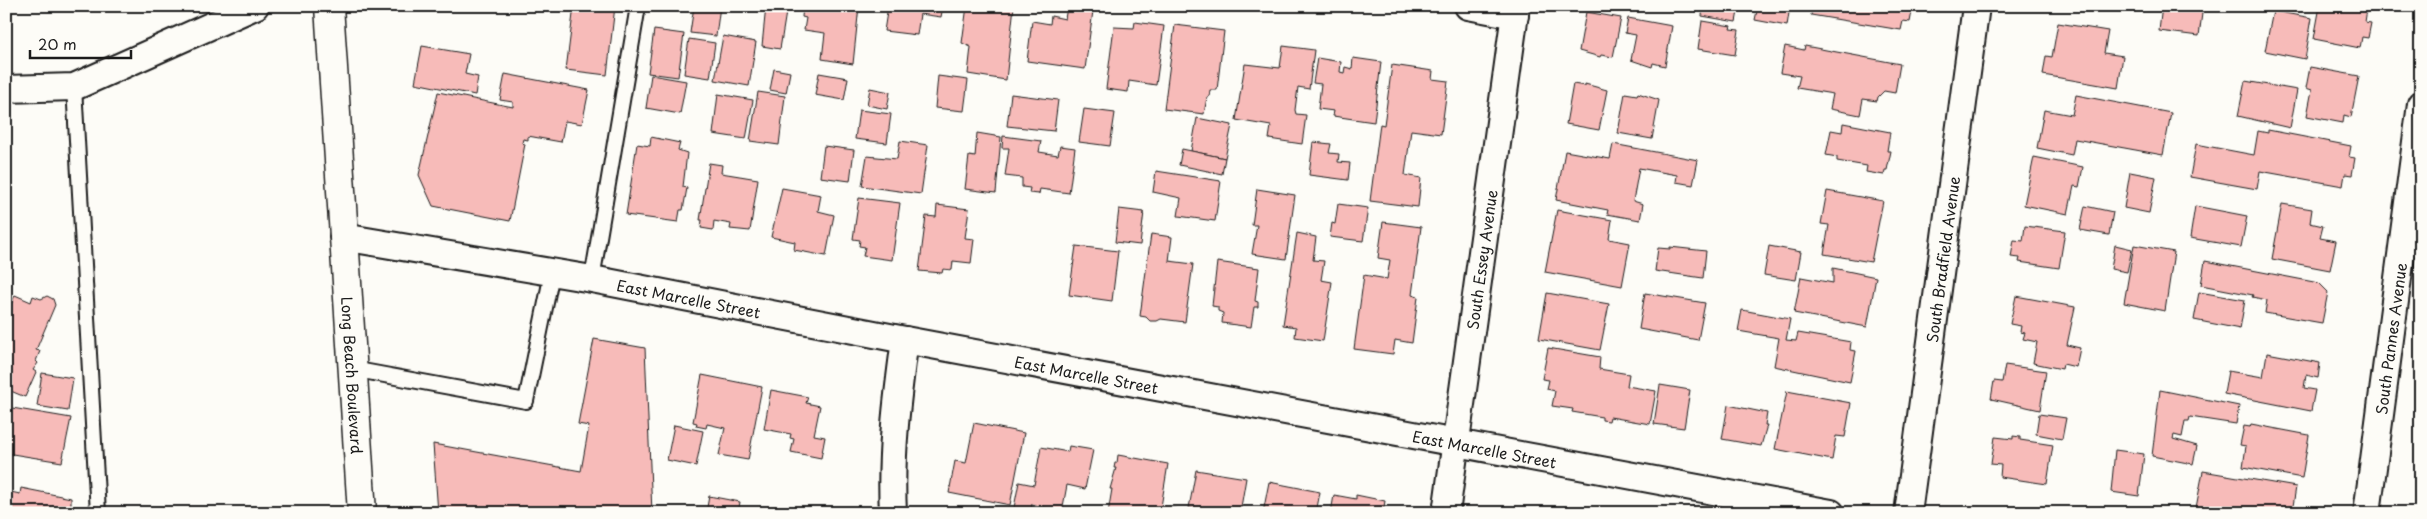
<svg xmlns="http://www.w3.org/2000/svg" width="2427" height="519" font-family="'Playpen Sans',sans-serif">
<rect width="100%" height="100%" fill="#fdfcf7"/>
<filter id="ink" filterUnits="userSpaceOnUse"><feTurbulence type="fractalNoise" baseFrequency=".02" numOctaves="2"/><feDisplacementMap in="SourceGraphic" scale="10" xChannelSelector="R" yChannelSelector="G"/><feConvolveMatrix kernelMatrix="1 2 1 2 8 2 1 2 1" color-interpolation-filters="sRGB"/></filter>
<g filter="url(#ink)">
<g fill="#f7bbb9" stroke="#1c1c1c">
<path d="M574 6H615L607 75 566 70Z"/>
<path d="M694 6H720L716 36 690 33Z"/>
<path d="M766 6H787L780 49 762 46Z"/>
<path d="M803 6H859L853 64 822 59 825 33 804 30 806 18 802 17Z"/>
<path d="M888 6H943L941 17 920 14 917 35 884 31Z"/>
<path d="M967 6H1014L1006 80 968 74 971 47 962 43Z"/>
<path d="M1703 6H1739L1736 22 1702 16Z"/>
<path d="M1758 6H1790L1787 26 1755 20Z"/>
<path d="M1812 6H1913L1910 22 1903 21 1901 30 1811 15Z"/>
<path d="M2162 6H2203L2199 36 2159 31Z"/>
<path d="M2320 6H2348L2367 9 2365 22 2371 23 2368 38 2362 37 2360 48 2314 39Z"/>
<path d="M1067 7 1093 11 1085 69 1027 61 1032 21 1050 24 1051 16 1065 19Z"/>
<path d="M2273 11 2312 18 2305 59 2265 51Z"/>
<path d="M1586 12 1621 18 1613 57 1601 55 1600 57 1579 51Z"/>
<path d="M1628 18 1672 26 1665 66 1653 63 1652 67 1631 60 1636 35 1625 33Z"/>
<path d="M1702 21 1731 26 1730 29 1739 30 1735 55 1698 49Z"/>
<path d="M1135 22 1164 26 1156 85 1129 81 1128 92 1106 89 1114 27 1134 28Z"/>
<path d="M2058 23 2108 31 2104 53 2123 56 2118 88 2043 75 2046 56 2052 57Z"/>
<path d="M1175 25 1224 31 1217 90H1210L1209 97H1207L1204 114 1164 109Z"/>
<path d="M654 30 684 34 678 77 648 73Z"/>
<path d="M723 36 756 42 749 86 715 80Z"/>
<path d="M689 39 715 43 710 78 684 74Z"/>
<path d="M422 46 469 54 465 74 478 77 475 95 415 83Z"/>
<path d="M1283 46 1314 50 1309 89 1298 87 1295 110 1296 114 1306 115 1302 144 1269 139 1271 126 1236 120 1245 64 1280 68Z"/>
<path d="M1785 46 1804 50 1805 46 1900 64 1895 93 1884 91 1878 97 1877 101 1863 99 1860 115 1830 109 1833 94 1797 88 1800 76 1780 73Z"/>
<path d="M1317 58 1341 62 1340 72 1344 73 1345 67 1352 69 1353 58 1381 62 1374 122 1333 116 1334 111 1318 109 1321 84 1313 83Z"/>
<path d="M1392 65 1433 71 1432 79 1448 81 1441 134 1411 130 1405 175 1421 178 1418 207 1370 201 1380 124 1384 125Z"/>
<path d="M2310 67 2359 76 2351 117 2344 115 2343 123 2307 116 2312 90 2306 88Z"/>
<path d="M774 69 790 72 786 93 770 90Z"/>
<path d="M819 73 848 78 844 100 815 95Z"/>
<path d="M505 74 589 90 582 124 565 121 561 142 528 136V140L523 139 522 143 525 144 510 221 433 206 419 175 438 92 513 107V102L500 100Z"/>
<path d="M651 75 686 81 680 114 646 108Z"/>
<path d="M938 76 968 80 964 111 935 108Z"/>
<path d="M2245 81 2297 90 2290 128 2238 116Z"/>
<path d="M1573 84 1585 86V84L1607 90 1599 130 1566 124Z"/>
<path d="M870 88 890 92 887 109 867 105Z"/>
<path d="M758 92 785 96 779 145 750 141Z"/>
<path d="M1625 93 1637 95 1638 93 1659 100 1652 139 1618 133Z"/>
<path d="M718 94 753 100 746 139 713 134Z"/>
<path d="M1011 94 1058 100 1054 131 1007 126Z"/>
<path d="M2076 95 2171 113 2163 155 2075 139 2072 155 2037 148 2044 110 2072 115Z"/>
<path d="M1084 109 1115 113 1110 146 1079 142Z"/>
<path d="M859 110 891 114 887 143 855 139Z"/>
<path d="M1197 118 1232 125 1225 158 1191 151Z"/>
<path d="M1843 123 1890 132 1887 151H1891L1887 170H1885L1884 175 1866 172 1867 166 1837 161V157L1826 155 1831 130 1842 132Z"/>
<path d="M2268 130 2351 146 2349 157 2355 158 2352 175 2345 174 2343 186 2260 171 2257 189 2190 177 2196 144 2254 155 2258 131 2268 133Z"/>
<path d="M977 133 1001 137 996 193 965 189 969 156 975 157Z"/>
<path d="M1003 136 1041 141 1039 152 1058 155 1060 146 1075 148 1069 193 1040 189 1039 194 1029 193 1030 188 1022 187V178L1005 176 1009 148H1002Z"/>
<path d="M651 137 680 143 678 150 687 153 683 187 687 188 683 210H680L678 222 626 215 637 144 650 146Z"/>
<path d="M900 141 928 145 921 194 862 186 867 156 897 159Z"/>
<path d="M1313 142 1331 144 1329 153 1339 154 1338 162 1350 163 1348 180 1309 175Z"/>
<path d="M1613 144 1698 160 1693 185 1676 182 1677 175 1639 168 1633 201 1643 204 1640 220 1607 214 1608 210 1556 200 1565 151 1610 159Z"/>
<path d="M824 146 854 150 850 181 820 177Z"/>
<path d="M1182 149 1225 158 1222 174 1179 165Z"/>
<path d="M2034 157 2083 167 2079 187 2074 186 2068 214 2024 205Z"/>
<path d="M709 163 722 165 721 173 758 179 750 231 730 229 731 224 714 221 713 230 701 228 702 220H700Z"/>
<path d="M1156 171 1221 181 1215 221 1178 216 1181 198 1153 192Z"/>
<path d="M2130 172 2156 177 2149 213 2124 208Z"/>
<path d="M782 188 821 195 818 211 834 215 826 256 794 250 795 242 771 237Z"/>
<path d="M1257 189 1295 195 1286 259 1252 254 1257 225H1252Z"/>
<path d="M1827 191 1883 201 1871 262 1824 254 1829 225 1821 224Z"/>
<path d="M859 198 900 203 892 260 863 256 865 247 859 246 860 240 853 239Z"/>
<path d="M1338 204 1368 208 1363 241 1330 237 1332 223 1335 224Z"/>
<path d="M2282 204 2312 209 2310 223 2323 226 2320 238 2336 241 2330 270 2272 259Z"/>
<path d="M937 205 969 209 965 238 974 239 971 263 953 261 952 270 943 269 942 273 919 271 926 216 936 217Z"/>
<path d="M2085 206 2113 212 2109 235 2080 230Z"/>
<path d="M2195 206 2247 216 2241 247 2190 238Z"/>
<path d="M1119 209 1144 212 1140 245 1115 242Z"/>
<path d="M1557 210 1612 220 1609 239 1630 243 1622 286 1545 272Z"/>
<path d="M1383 222 1421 227 1412 295 1418 297 1412 343 1395 340 1393 354 1354 349 1364 275 1387 279 1390 260 1378 258Z"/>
<path d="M2025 226 2065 231 2059 268 2019 262 2020 258 2011 257 2014 240 2023 241Z"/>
<path d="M1297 233 1316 237 1313 260 1324 261 1321 280 1332 282 1323 341 1295 337 1296 327 1283 325Z"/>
<path d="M1151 234 1172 237 1169 261 1193 264 1185 322 1161 319 1157 321H1150L1146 317 1140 316Z"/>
<path d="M2115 245 2132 249 2127 272 2111 269Z"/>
<path d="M2134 245 2174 252 2165 311 2124 303Z"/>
<path d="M1076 246 1118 251 1112 301 1069 295Z"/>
<path d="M1769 246 1801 252 1796 280 1764 275Z"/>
<path d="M1670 247 1706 251 1703 278 1655 271 1658 248 1670 249Z"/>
<path d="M2205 261 2319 283 2328 292 2322 323 2265 313 2267 300 2252 297 2253 295 2201 285Z"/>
<path d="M1217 262 1259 268 1255 301 1258 302V307H1254L1251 327 1222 323 1223 313 1218 311V307L1212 306Z"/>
<path d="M1833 268 1876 277 1867 327 1794 313 1801 277 1833 283Z"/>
<path d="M2199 292 2245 300 2240 329 2194 320Z"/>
<path d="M1547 293 1609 304 1600 350 1539 339Z"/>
<path d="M1645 293 1705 303 1698 340 1639 329Z"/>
<path d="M15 295 31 302 33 296 41 299 47 296 53 299 55 305 36 350 40 351 36 361 38 363 33 370 36 372 25 397 6 389V316Z"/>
<path d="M2016 296 2075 307 2067 345 2080 348 2076 367 2063 364 2062 369 2033 363 2037 342 2023 339 2025 333 2020 332 2021 326 2010 324Z"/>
<path d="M1742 310 1790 319 1786 340 1796 341 1798 333 1851 342 1850 350 1856 351 1850 382 1774 366 1779 338 1738 331Z"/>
<path d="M594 339 645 348 652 513H438L433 444 581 471 589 426 578 424Z"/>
<path d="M1548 348 1600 357 1599 369 1629 374 1627 386 1656 391 1650 424 1610 417 1609 421 1602 420V417L1572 412 1573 409 1552 406 1555 391 1547 389 1549 380 1542 379Z"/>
<path d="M2267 353 2320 363 2318 378 2306 375 2304 388 2315 390 2311 411 2224 394 2228 371 2263 377Z"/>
<path d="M2005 365 2046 371 2040 410 1991 399 1994 381 2002 382Z"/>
<path d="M42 373 73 378 68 411 37 406Z"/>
<path d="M702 375 762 387 748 460 719 455 725 428 707 424 706 428 696 426 697 423 693 422Z"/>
<path d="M1660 385 1690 390 1684 428 1654 424Z"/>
<path d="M771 390 808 397 806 403 820 406 814 435 825 437 821 458 791 452 794 439 790 438 791 434 764 429Z"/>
<path d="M2160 390 2239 406 2236 424 2190 417 2189 421H2185L2182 437 2174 435 2173 439 2197 446 2193 464 2152 456Z"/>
<path d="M1787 391 1851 403 1845 437 1836 436 1832 460 1775 449Z"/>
<path d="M1728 405 1767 413 1765 425H1767L1761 446 1722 439Z"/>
<path d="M6 407 71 418 62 462 6 453Z"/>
<path d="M2039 414 2066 418 2062 439 2036 434Z"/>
<path d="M974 423 1024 433 1010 505 949 493 955 461 966 463Z"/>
<path d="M2251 424 2309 435 2302 478 2243 467 2246 446 2240 445 2244 426 2250 427Z"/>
<path d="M674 425 703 431 696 466 667 460Z"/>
<path d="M2013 436 2020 437V440L2053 445 2047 484 2000 477 2001 465 1991 464 1995 437 2013 439Z"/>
<path d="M1069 446 1093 450 1085 489 1067 485 1062 512 1032 504 1031 510 1035 511V513H1013L1019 482 1034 485 1041 447 1068 452Z"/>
<path d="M2115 450 2144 454 2139 496 2111 492Z"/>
<path d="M1118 455 1168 464 1160 513H1108L1112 489H1110L1116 468H1114L1115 463H1117Z"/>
<path d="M1196 470 1246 478 1240 513H1196L1197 509 1189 508Z"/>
<path d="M2203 471 2296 487 2293 506 2298 507 2297 513H2195Z"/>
<path d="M1269 482 1320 492 1316 513H1263Z"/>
<path d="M21 488 71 498V513H6V491L20 494Z"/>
<path d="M1334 495 1356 499V495L1385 501 1383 513H1331Z"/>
<path d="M709 496 740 502 738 513H706Z"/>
<path d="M1170 508 1191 512V513H1169Z"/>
</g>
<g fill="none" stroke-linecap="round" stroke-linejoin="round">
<g stroke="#1c1c1c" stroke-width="18">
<g id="service">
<path d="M74 87 98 513"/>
<path d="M592 279 638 6"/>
<path d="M352 369 526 401 552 273"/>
</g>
</g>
<g stroke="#1c1c1c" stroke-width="30">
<g id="minor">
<path d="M1468 6 1515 15"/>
<path d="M6 89 74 87 255 6"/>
<path id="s1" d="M343 237 592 279 905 340 1831 513"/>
<path d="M893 513C890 454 897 398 905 340"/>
<path id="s2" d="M1446 513 1516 6"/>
<path id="s3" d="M1908 513 1976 6"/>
<path id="s4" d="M2367 513 2421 104"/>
</g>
</g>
<g stroke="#1c1c1c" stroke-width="31">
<g id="primary">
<path id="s5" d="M329 6 362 513"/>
</g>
</g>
<use href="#service" stroke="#fdfcf7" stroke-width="14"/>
<use href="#minor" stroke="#fdfcf7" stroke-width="26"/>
<use href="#primary" stroke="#fdfcf7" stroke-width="28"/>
</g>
</g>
<g text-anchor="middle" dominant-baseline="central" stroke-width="4.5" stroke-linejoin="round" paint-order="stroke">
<g font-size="15" fill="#1c1c1c" stroke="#fdfcf7">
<text stroke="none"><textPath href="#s2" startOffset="256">South Essey Avenue</textPath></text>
<text stroke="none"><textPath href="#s3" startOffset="256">South Bradfield Avenue</textPath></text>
<text stroke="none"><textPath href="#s1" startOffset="351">East Marcelle Street</textPath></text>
<text stroke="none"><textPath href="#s4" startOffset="176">South Pannes Avenue</textPath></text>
<text stroke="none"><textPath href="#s1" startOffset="756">East Marcelle Street</textPath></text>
<text stroke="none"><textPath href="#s5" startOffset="370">Long Beach Boulevard</textPath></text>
<text stroke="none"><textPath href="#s1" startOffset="1161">East Marcelle Street</textPath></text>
</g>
</g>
<rect width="2427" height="519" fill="none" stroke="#fdfcf7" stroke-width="25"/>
<rect x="12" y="12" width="2402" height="494" fill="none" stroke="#1c1c1c" stroke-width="2" filter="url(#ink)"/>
<path d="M30 50v8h101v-8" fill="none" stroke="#1c1c1c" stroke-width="2.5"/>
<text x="38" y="50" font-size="15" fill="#1c1c1c" stroke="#fdfcf7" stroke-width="4" paint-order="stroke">20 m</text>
</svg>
